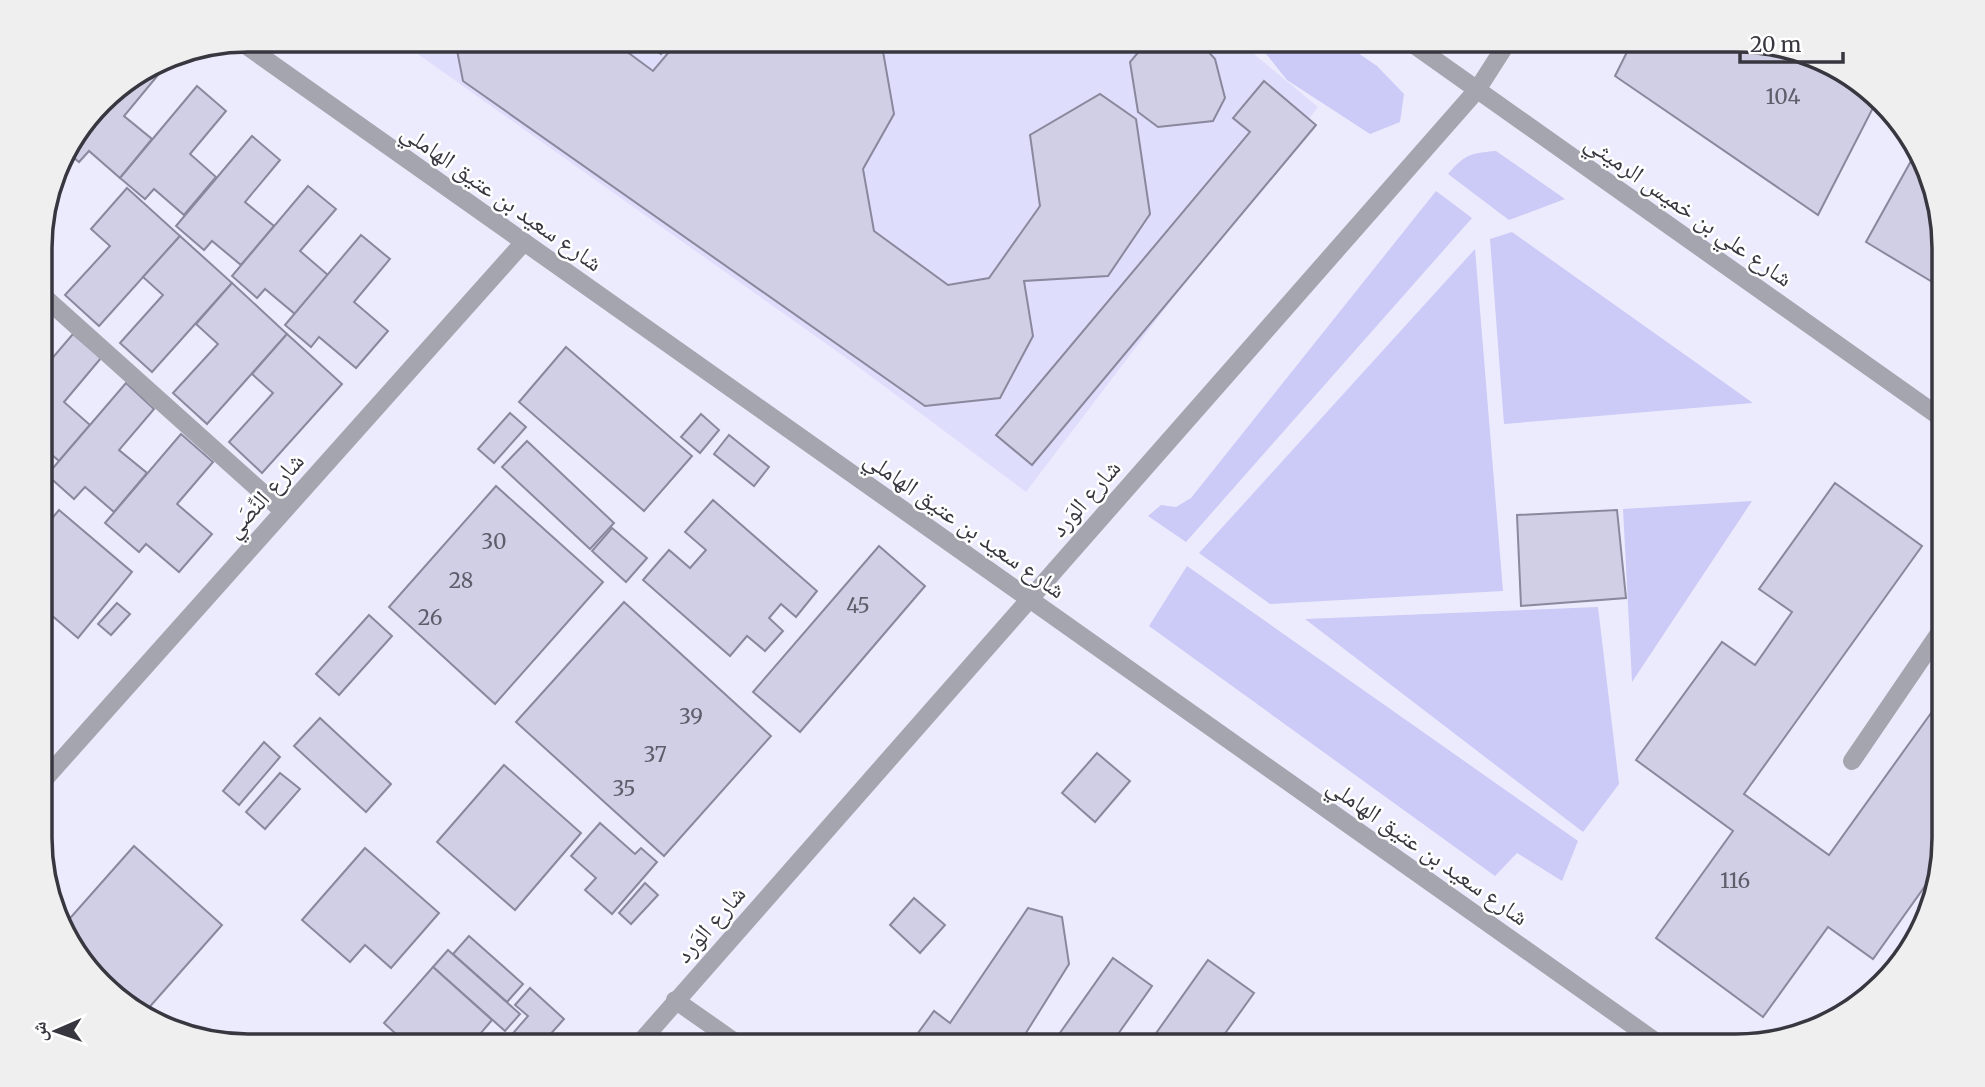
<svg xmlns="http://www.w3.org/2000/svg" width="1985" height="1087" font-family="Merriweather,'Noto Naskh Arabic',serif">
<rect width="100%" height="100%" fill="#ecebfe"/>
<path fill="#deddfc" d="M398 40H1237L1318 107 1026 492 845 357Z"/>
<g fill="#cccaf6">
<path d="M1255 40H1339L1377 66 1404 94 1400 122 1370 134 1287 80Z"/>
<path d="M1496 151 1565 199 1509 220 1448 174C1465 154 1471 153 1496 151Z"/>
<path d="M1436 191 1472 218 1186 542 1148 516 1161 505 1176 507 1191 498Z"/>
<path d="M1512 232 1753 403 1504 424 1490 239Z"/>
<path d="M1475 249 1503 591 1270 604 1199 553Z"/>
<path d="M1752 501 1632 682 1623 509Z"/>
<path d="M1187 566 1578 841 1562 881 1517 853 1495 876 1149 626Z"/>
<path d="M1598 607 1619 784 1583 832 1305 619Z"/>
</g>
<g fill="#d0cfe6" stroke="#89889d" stroke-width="2">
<path d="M455 40H611L653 71 679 40H881L894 114 863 169 874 231 948 285 989 278 1040 206 1030 135 1100 94 1136 119 1150 214 1108 276 1024 281 1033 336 1000 398 925 406 463 81Z"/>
<path d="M642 40H671L661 54Z"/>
<path d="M908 40H926L920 49Z"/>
<path d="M1169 40H1198L1215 59 1225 98 1213 121 1158 127 1138 112 1130 62 1147 42Z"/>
<path d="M1633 40H1737L1840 68 1876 102 1818 215 1615 76Z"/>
<path d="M150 68 158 75 124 116 152 139 120 178 89 151 79 162 66 151 111 92Z"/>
<path d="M1264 81 1316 125 1032 465 996 435 1250 132 1233 118Z"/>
<path d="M197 86 226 111 190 154 216 177 184 215 154 189 145 199 120 178Z"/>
<path d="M252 136 280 160 245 202 274 226 241 265 212 241 204 250 176 226Z"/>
<path d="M1916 152 1944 235V289L1866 242Z"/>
<path d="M308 186 336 209 300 251 328 275 295 314 265 289 257 298 232 276Z"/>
<path d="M127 188 180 236 99 326 65 295 110 246 91 229Z"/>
<path d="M361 235 390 259 354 302 388 331 356 368 319 337 311 347 285 325Z"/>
<path d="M180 236 232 283 152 372 120 343 163 295 143 277Z"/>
<path d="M232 283 287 334 207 424 173 393 218 344 196 324Z"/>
<path d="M73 334 101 358 64 402 90 425 59 461 42 446V370Z"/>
<path d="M287 334 342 384 262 473 229 442 273 393 252 374Z"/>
<path d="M566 347 692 456 644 511 519 402Z"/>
<path d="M126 383 154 409 119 450 147 473 114 512 85 487 74 499 47 475Z"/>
<path d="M510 413 526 427 494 463 478 449Z"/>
<path d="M701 414 719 430 700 453 681 437Z"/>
<path d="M181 434 213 462 177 504 212 534 179 572 146 544 139 552 105 523Z"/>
<path d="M729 435 769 467 754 486 714 454Z"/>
<path d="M527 441 614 523 590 549 502 467Z"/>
<path d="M1835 483 1922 546 1744 794 1829 855 1944 695V851L1940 865 1873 959 1828 927 1763 1017 1656 938 1733 831 1636 760 1722 642 1755 665 1792 612 1759 589Z"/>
<path d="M496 486 603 582 495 704 389 607Z"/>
<path d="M713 500 817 591 796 617 781 604 769 618 783 631 765 651 747 636 730 656 643 580 669 550 690 568 706 550 685 532Z"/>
<path d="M59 510 132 572 78 638 42 607V549L52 537 43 529Z"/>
<path d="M1617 510 1626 598 1521 606 1517 515Z"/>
<path d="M612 528 647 558 626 582 592 551Z"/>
<path d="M879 546 925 586 800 732 753 692Z"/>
<path d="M624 602 771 736 664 856 516 722Z"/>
<path d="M117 603 130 614 111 635 98 624Z"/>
<path d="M369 615 392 636 339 695 316 674Z"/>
<path d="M320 718 391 784 366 812 294 746Z"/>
<path d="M264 742 280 757 239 805 223 791Z"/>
<path d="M1097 753 1130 781 1095 822 1062 793Z"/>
<path d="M504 765 581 833 515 910 437 842Z"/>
<path d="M280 773 300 789 265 829 246 812Z"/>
<path d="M600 823 635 854 641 848 657 862 612 914 585 890 596 878 571 856Z"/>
<path d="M134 846 222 925 146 1011 72 945 64 925Z"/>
<path d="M365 848 439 913 391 968 365 945 350 962 302 920Z"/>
<path d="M645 883 658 895 631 924 619 913Z"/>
<path d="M914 898 945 925 920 953 890 925Z"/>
<path d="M1028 908 1062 917 1069 964 1024 1036 1035 1045 1034 1047H913L910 1044 934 1011 950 1023Z"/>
<path d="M469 936 523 984 507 1002 453 954Z"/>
<path d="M448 950 520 1014 505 1031 433 967Z"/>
<path d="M1113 958 1152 986 1116 1037 1129 1046 1050 1047Z"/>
<path d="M1208 960 1254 993 1216 1046H1147Z"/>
<path d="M433 967 492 1020 469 1047H410L384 1023Z"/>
<path d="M530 988 564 1019 539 1047H501L528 1016 515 1005Z"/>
<path d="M1470 1037 1484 1046H1464Z"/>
</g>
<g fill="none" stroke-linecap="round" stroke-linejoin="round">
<g stroke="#a5a5af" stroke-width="18">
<path d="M1407 40 1944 420"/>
<path d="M241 42 1662 1046"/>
<path d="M42 295 283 511"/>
<path d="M1852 761 1944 626"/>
<path d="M42 782 524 242"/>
<path d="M675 1000 742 1047"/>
<path d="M636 1047 1477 90 1509 40"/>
</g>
</g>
<g text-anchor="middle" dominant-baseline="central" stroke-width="5" stroke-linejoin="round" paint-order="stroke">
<g font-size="21" fill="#5e5d6a">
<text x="1783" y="96">104</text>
<text x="494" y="541">30</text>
<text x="461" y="580">28</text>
<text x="858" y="605">45</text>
<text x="430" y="617">26</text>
<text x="691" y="716">39</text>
<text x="655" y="754">37</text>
<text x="624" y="788">35</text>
<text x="1735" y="880">116</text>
</g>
<g font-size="24" fill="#383740" stroke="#fff">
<text transform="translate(502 197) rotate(35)">شارع سعيد بن عتيق الهاملي</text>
<text transform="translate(1689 210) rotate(35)">شارع علي بن خميس الرميثي</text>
<text transform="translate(264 495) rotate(-48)">شارع النِّصَي</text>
<text transform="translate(1085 498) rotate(-49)">شارع الوَرد</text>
<text transform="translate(965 524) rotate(35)">شارع سعيد بن عتيق الهاملي</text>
<text transform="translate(1428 851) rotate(35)">شارع سعيد بن عتيق الهاملي</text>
<text transform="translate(710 924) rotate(-49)">شارع الوَرد</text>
</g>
</g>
<path d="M0 0H1985V1087H0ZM248 52H1736A196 196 0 0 1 1932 248V838A196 196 0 0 1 1736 1034H248A196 196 0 0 1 52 838V248A196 196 0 0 1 248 52Z" fill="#efeff0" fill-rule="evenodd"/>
<path fill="none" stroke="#383740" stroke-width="3.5" d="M248 52H1736A196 196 0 0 1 1932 248V838A196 196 0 0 1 1736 1034H248A196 196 0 0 1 52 838V248A196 196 0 0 1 248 52Z"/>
<g transform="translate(56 1031) rotate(268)" stroke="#ffffff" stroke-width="5" paint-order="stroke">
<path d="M0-5L12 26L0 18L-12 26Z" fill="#383740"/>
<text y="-10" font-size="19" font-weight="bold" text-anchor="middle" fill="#383740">ش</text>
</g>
<path d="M1740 52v10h103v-10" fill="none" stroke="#383740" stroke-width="3.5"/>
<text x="1750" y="52" font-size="21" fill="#383740" stroke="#ffffff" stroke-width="5" paint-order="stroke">20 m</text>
</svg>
